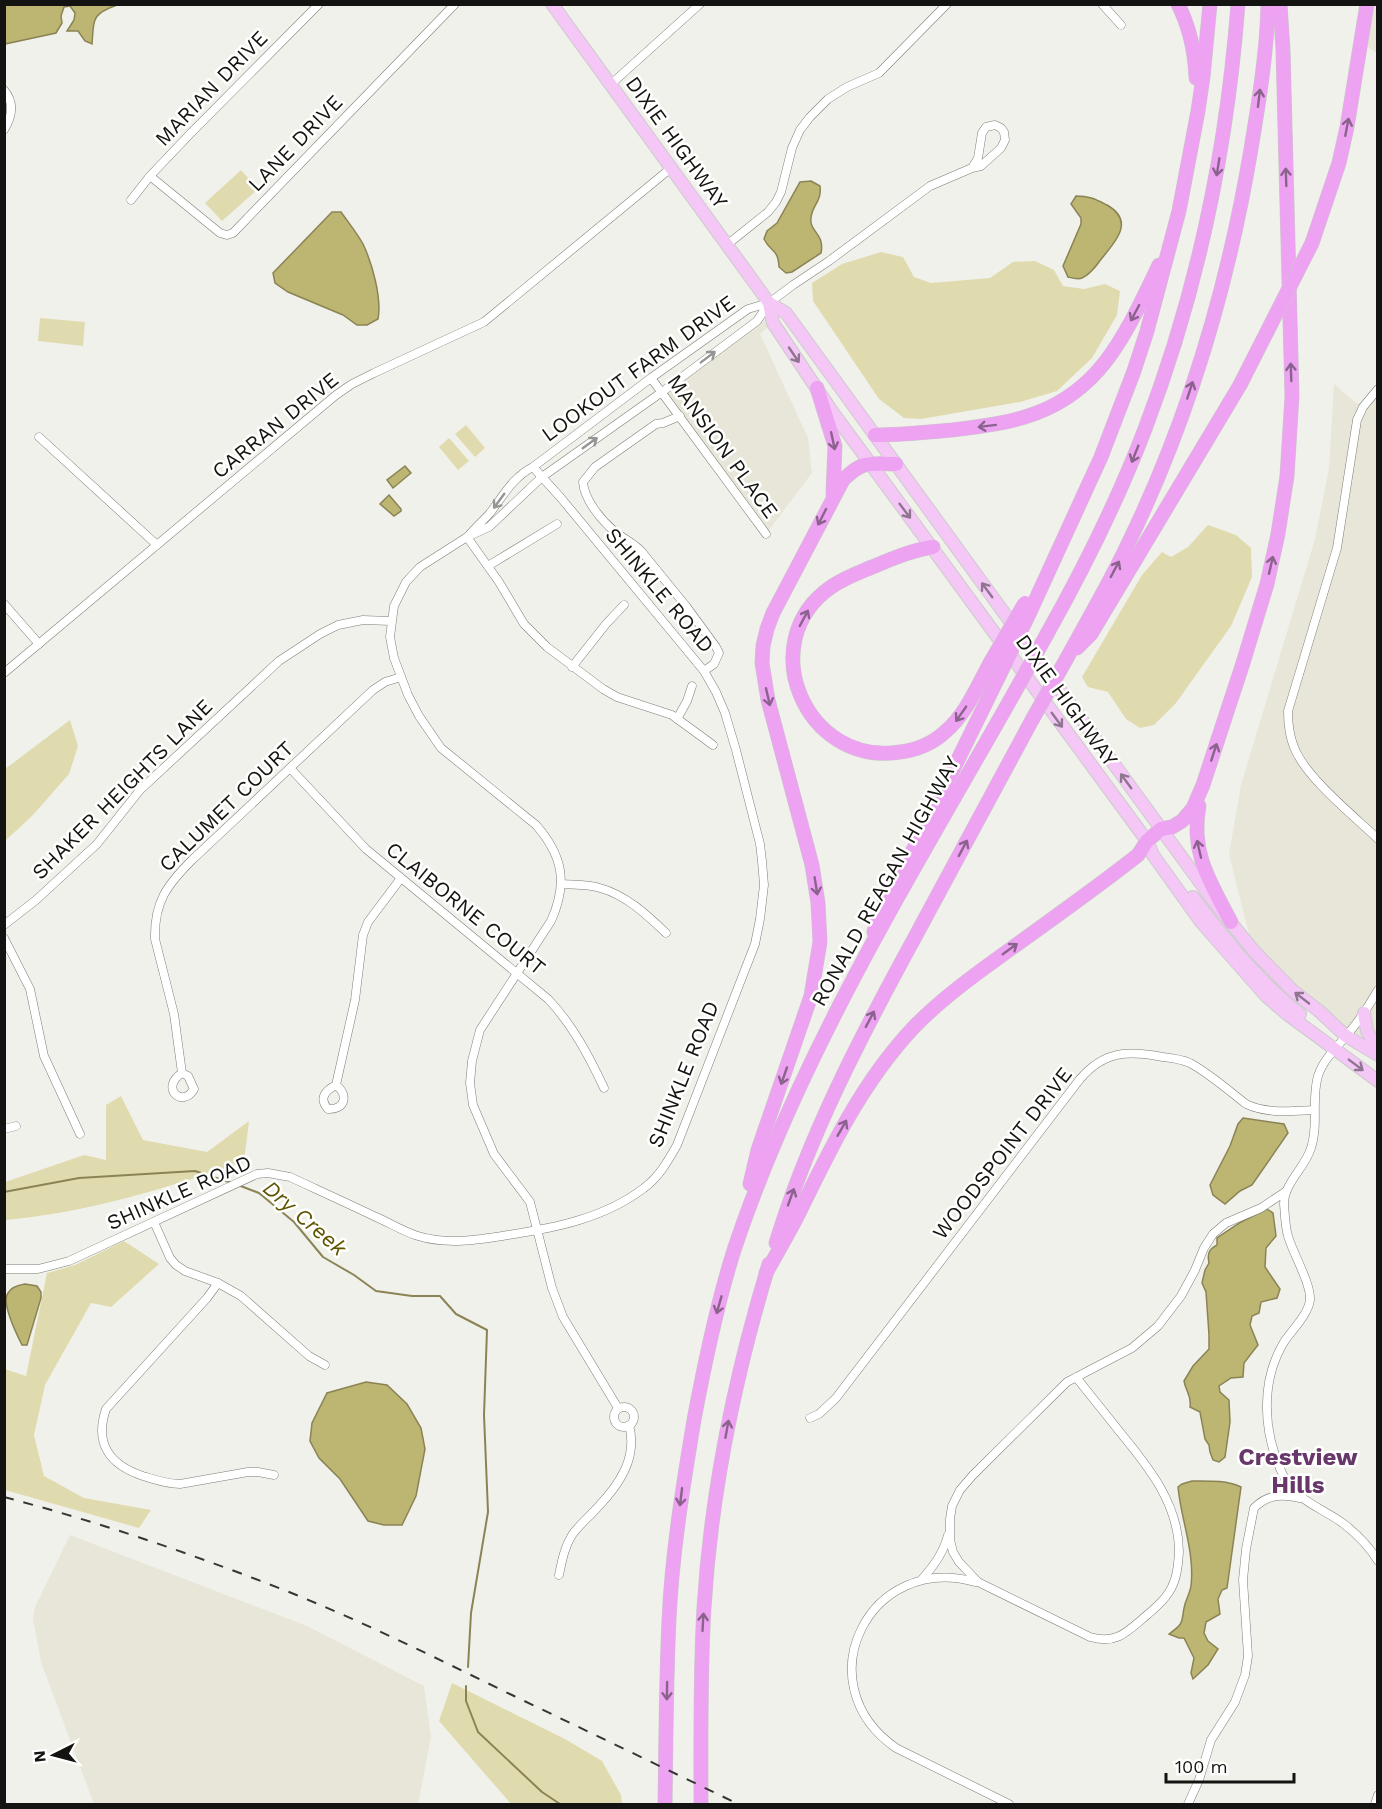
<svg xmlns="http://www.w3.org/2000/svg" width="1382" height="1809" font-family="'Work Sans',sans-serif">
<rect width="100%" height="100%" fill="#f1f1eb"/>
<g fill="#e8e6d9">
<path d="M1367 5H1377V53L1362 44Z"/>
<path d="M769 303 773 323 760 334 808 438 812 473 766 534 662 392 757 321Z"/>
<path d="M1334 384 1356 403 1365 405 1377 389V1055L1253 950 1229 854 1241 785 1315 539 1329 468Z"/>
<path d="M70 1535 307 1626 424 1686 431 1737 418 1804H94L41 1662 33 1619 35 1607Z"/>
</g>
<g fill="#e0dbaf">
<path d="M241 170 258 189 222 221 205 203Z"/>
<path d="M881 252 903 257 914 277 931 283 990 278 1013 262 1035 261 1054 270 1063 286 1084 289 1105 284 1120 291 1117 315 1092 358 1057 391 1020 402 921 419 904 418 879 399 813 301 812 283 842 264Z"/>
<path d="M40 318 85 322 83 346 38 341Z"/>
<path d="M466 425 485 448 475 457 455 434Z"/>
<path d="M449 438 469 461 458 470 439 447Z"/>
<path d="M1208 525 1236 535 1251 548 1252 577 1231 626 1176 703 1154 725 1140 728 1126 719 1108 692 1088 687 1082 677 1142 575 1162 552 1171 557 1188 547Z"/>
<path d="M70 720 78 746 69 774 33 815 5 841V769Z"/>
<path d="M121 1096 143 1140 207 1152 249 1121 244 1162C166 1188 86 1213 5 1220V1182L84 1155 106 1160V1105Z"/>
<path d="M124 1241 159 1264 111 1307 91 1303 45 1385 34 1435 44 1476 84 1498 151 1510 139 1528 5 1490V1369L26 1376 47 1273 75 1265Z"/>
<path d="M452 1683 565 1739 602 1761 621 1795 622 1804H511L439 1721Z"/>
</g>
<g fill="#bdb572" stroke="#8a8455" stroke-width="1.5">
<path d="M4 5 5 4 117 5C92 14 94 18 92 44L85 41 78 31H67L74 20 75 13 70 6 64 7 61 16 62 23 56 33 5 44Z"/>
<path d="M811 181 820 186C822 202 812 205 811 218 809 232 825 233 821 253L792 272 786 273 779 267C778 248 771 253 764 239L767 231 777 223 800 182Z"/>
<path d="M1076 196C1090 196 1095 199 1107 205 1135 221 1116 241 1102 258 1097 265 1090 275 1082 278 1078 280 1072 278 1068 277L1063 266 1081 224V218L1071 204Z"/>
<path d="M332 212H341C348 222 357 233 363 244 372 263 382 298 378 319L367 325H357L343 315 288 292 275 283 273 273Z"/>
<path d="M405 466 411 473 393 488 387 480Z"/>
<path d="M389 495 401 509V511L394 516 380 504Z"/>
<path d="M1243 1118 1284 1124 1288 1133 1252 1185 1240 1191 1225 1204 1213 1195 1210 1185 1230 1146 1238 1124Z"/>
<path d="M1267 1209 1273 1213 1276 1236 1266 1248 1265 1267 1280 1289 1277 1298 1261 1302 1259 1313 1252 1316 1250 1325 1258 1345 1244 1363 1243 1377 1231 1378 1219 1386 1220 1392 1229 1400 1230 1422 1225 1457 1219 1462 1213 1460 1210 1452 1209 1445 1205 1439 1200 1412 1190 1407C1192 1396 1186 1392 1184 1381L1193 1366 1209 1349V1335L1206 1292 1202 1283 1205 1270 1209 1263C1207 1254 1209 1249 1217 1245V1238L1241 1222Z"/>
<path d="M25 1284 37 1286 41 1292V1298L27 1345H22C17 1335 1 1302 8 1293 11 1287 19 1285 25 1284Z"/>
<path d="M366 1382 387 1385 407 1404 421 1428 425 1449 416 1496 402 1525H384L368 1521 340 1479 319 1458 310 1441 312 1423 327 1393Z"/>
<path d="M1192 1481C1208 1481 1226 1480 1241 1487L1227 1588 1222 1590 1218 1599 1220 1614 1206 1622 1204 1633 1208 1641 1218 1649 1208 1665 1193 1679 1191 1673 1194 1658 1184 1638H1179L1169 1634C1187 1621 1180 1622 1185 1604 1187 1598 1190 1592 1191 1586 1195 1552 1181 1520 1178 1487L1182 1484Z"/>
</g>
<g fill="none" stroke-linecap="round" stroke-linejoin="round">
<g stroke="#8a8455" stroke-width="2">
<path d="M238 1185 259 1193 294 1222 323 1257 354 1275 376 1291 412 1296H440L456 1314 487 1330 484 1415 488 1512 471 1613 468 1667"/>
<path d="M4 1192 79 1178 195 1171 232 1183"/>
<path d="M466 1686V1701L478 1732 542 1792 560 1804"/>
</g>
<g stroke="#7d7d78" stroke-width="9">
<g id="minor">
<path d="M1102 4 1121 25"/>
<path d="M610 85 700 4"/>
<path d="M4 90C15 103 12 117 4 130"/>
<path d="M150 176 220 233 227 235 233 233 455 4"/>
<path d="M131 200 150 176 189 135 319 4"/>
<path d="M728 244 768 212 776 202 781 192 792 148 800 130 810 117 828 99 847 87 879 73 947 4"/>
<path d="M651 378 766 534"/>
<path d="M1378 389 1363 407 1357 420 1337 548 1288 711C1288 724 1289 735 1294 747 1305 777 1354 816 1378 839"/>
<path d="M680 416 663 423 656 424 595 467 583 482C584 499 601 520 614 531 624 539 634 543 642 552L686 606 716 647 719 653 714 664 704 671"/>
<path d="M39 437 157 545"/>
<path d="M470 534C476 527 484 520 490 513 503 496 513 477 533 467L651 378 748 309 769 303"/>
<path d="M467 537 499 582 524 624 547 647 603 689 617 697 672 715 713 745"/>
<path d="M488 566 557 524"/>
<path d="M4 604 39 644"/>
<path d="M572 667 606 624 624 605"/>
<path d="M4 673 336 395 352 384 374 373 484 322 671 168"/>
<path d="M677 719 687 701 692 686"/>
<path d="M290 768 366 849 548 999C572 1024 589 1056 604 1088"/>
<path d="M561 884C574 885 587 884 600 888 626 895 647 915 666 933"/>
<path d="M4 925 36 900 97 844 140 790 279 661 320 634 338 625 363 620 391 621"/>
<path d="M4 938 30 989 44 1056 80 1134"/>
<path d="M1378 990C1369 1006 1359 1021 1347 1035 1336 1048 1323 1060 1318 1076 1311 1099 1319 1125 1311 1148 1305 1168 1284 1183 1284 1204 1285 1215 1285 1226 1288 1236 1293 1254 1311 1283 1310 1300 1308 1315 1292 1330 1284 1342 1260 1382 1263 1432 1282 1473 1295 1501 1321 1507 1344 1524 1358 1535 1369 1546 1378 1561"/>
<path d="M182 1073 188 1076 194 1089C183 1109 159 1088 182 1073L174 1014 155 939C154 902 167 885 192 860L373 690 385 682 401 677"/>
<path d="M336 1085C349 1095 345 1110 328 1109 318 1098 326 1090 336 1085L355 1000 363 935 368 922 401 878"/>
<path d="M4 1129 16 1126"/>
<path d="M154 1222 170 1258 176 1265 185 1271 218 1283 241 1296 309 1356 325 1365"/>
<path d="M4 1269H38L69 1261 257 1174 268 1173 290 1177C318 1190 347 1203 376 1217 390 1223 404 1232 418 1236 447 1245 478 1240 508 1235 555 1228 605 1218 644 1188 659 1177 668 1161 677 1145L755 944 760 919 764 885 762 861 760 844 736 750 725 713 716 692 704 671 561 498 533 467"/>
<path d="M218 1283 207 1298 106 1409C94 1444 110 1465 143 1476 156 1480 167 1484 180 1484L248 1472H258L274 1475"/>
<path d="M1076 1377C1090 1395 1105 1413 1119 1431 1148 1466 1179 1504 1179 1552 1178 1566 1177 1580 1169 1592 1163 1602 1155 1608 1147 1615 1128 1631 1117 1645 1090 1637L978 1582 959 1562 953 1552 950 1540V1519L952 1506 960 1490 973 1475 1067 1382 1132 1348 1158 1326 1181 1296 1195 1270 1204 1248 1213 1234 1226 1223 1261 1208 1285 1192"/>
<circle cx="624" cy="1417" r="10"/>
<path d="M618 1408 563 1317 552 1288 530 1202 494 1154 473 1105 470 1083 472 1061 480 1030 551 921C568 883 563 856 536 825L441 748 419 716 408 695 394 658 390 637 394 606 406 582 420 567 467 537 489 527 542 477 662 392 757 321 769 303 793 285 829 261 930 186 972 168 981 166 1001 148 1005 140 1004 132 1001 128 995 125 986 127 982 133 978 158 972 168"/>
<path d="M810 1418 819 1414 836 1398 1080 1079C1104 1051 1128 1050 1163 1057 1172 1058 1181 1059 1190 1063 1210 1074 1228 1090 1246 1104 1267 1114 1291 1111 1314 1110"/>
<path d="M559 1575C562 1561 564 1548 572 1535 579 1525 589 1517 597 1508 619 1485 638 1458 629 1425"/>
<path d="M922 1579C934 1566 944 1552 948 1535"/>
<path d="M975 1582C870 1552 803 1683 896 1748L1009 1804"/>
<path d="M1188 1804 1199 1780 1211 1740 1235 1702 1245 1675 1248 1656 1243 1580 1246 1549 1254 1508C1268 1494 1282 1494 1300 1498"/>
<path d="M1375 1804 1378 1795"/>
</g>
</g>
<g stroke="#cbcbcb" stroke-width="14">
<g id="primary">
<path d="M552 4 759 289 769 303 773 323 831 410 1147 841 1153 855 1201 922 1266 996 1287 1014 1378 1081"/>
<path d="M769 303 786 313 1215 903 1253 950 1292 990 1319 1011 1346 1036 1378 1055"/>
<path d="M1193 897C1224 939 1259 982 1300 1014"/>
<path d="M1364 1013 1367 1031 1378 1050"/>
</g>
</g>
<g stroke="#cbcbcb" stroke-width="15">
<g id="motorway">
<path d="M1178 4C1190 28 1195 52 1196 78"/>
<path d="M1312 243 1339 163 1347 127 1367 4"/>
<path d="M817 388 835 446 833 494"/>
<path d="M875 435C901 435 926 432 952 430 1015 423 1065 414 1106 361 1128 332 1143 298 1159 265"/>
<path d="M933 547C912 550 892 559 872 567 858 573 844 578 831 587 752 642 806 767 900 752 916 750 933 743 945 732 966 714 977 687 990 663"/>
<path d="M1030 612 1101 457 1134 371 1147 331 1179 211 1198 111 1203 77 1210 4"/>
<path d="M1047 634C1084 568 1118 500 1145 429 1197 293 1227 150 1238 4"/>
<path d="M1077 648 1091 634 1240 385"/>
<path d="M1067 658C1087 621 1109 584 1127 546 1188 421 1228 286 1251 149 1259 101 1267 52 1268 4"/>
<path d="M1199 806C1190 852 1210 882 1231 922"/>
<path d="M874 932 880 909 917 843 999 676"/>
<path d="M750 1184 758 1150 811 996 820 942 818 903 812 865 768 700 762 663 763 646 767 629 773 613 843 480C863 460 869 464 896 464"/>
<path d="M776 1243C809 1135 861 1036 915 937 954 865 993 793 1032 720"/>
<path d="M766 1273C777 1253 789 1233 799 1213 831 1147 863 1081 914 1027 938 1002 966 981 994 961 1042 926 1091 892 1138 855L1147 841 1161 829 1172 827 1182 821 1193 808 1203 785 1243 663 1267 584 1278 534 1287 476 1292 396 1283 50 1280 4"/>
<path d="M665 1804C666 1743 666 1682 669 1620 672 1553 683 1486 694 1420 705 1361 717 1303 735 1247 801 1051 912 874 1013 695"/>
<path d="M701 1804C701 1739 700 1674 704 1608 711 1491 735 1376 769 1264"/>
</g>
</g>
<use href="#minor" stroke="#fff" stroke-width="8"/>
<use href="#primary" stroke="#f5c7f7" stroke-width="12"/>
<use href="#motorway" stroke="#eea2f2" stroke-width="14"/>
<path stroke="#353533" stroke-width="2" stroke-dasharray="10 10" stroke-linecap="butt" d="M4 1497C99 1522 192 1554 284 1590 362 1621 438 1659 514 1696 589 1732 664 1768 738 1804"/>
<g stroke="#cbcbcb" stroke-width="15" stroke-linecap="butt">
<g id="motorway-bridge">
<path d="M1240 385 1312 243"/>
<path d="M990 663 1025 603"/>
<path d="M999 676 1030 612"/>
<path d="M1013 695 1047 634"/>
<path d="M1032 720 1067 658"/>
</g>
</g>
<use href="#motorway-bridge" stroke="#eea2f2" stroke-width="14"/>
</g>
<defs><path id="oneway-shaft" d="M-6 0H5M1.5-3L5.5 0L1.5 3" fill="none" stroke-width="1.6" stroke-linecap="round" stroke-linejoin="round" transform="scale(1.5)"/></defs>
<g stroke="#8b628d">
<use href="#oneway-shaft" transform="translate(1259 98) rotate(-83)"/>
<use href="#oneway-shaft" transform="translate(1347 127) rotate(-79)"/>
<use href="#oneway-shaft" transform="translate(1218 167) rotate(99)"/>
<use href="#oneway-shaft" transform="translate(1286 177) rotate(-92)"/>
<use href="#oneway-shaft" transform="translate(1135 313) rotate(118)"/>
<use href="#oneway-shaft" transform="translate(1291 372) rotate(-92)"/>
<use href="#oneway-shaft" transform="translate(1190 390) rotate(-72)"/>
<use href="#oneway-shaft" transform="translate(987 426) rotate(173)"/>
<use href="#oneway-shaft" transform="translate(833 441) rotate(78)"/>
<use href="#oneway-shaft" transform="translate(1135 454) rotate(112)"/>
<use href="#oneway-shaft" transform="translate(822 517) rotate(117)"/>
<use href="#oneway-shaft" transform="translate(1271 565) rotate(-77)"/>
<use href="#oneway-shaft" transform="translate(1115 569) rotate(-62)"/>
<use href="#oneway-shaft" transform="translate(804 618) rotate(-62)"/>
<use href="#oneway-shaft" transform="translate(768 697) rotate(77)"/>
<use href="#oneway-shaft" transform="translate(961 714) rotate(125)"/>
<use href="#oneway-shaft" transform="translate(1214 752) rotate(-72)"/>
<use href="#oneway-shaft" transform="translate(963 848) rotate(-62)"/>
<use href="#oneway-shaft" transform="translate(1199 849) rotate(-103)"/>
<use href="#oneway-shaft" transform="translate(816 886) rotate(81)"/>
<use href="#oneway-shaft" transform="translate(1010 949) rotate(-36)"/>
<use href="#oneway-shaft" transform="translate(870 1019) rotate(-62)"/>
<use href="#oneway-shaft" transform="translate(784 1076) rotate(109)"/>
<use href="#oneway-shaft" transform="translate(842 1128) rotate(-60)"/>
<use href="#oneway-shaft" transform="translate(791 1197) rotate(-70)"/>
<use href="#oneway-shaft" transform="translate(719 1305) rotate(106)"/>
<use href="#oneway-shaft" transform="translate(727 1429) rotate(-80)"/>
<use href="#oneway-shaft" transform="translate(681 1497) rotate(97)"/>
<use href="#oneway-shaft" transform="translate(703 1622) rotate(-87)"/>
<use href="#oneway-shaft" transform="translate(667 1691) rotate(91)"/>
</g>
<g stroke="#8f7690">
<use href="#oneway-shaft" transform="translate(794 355) rotate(56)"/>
<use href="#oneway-shaft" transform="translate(905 511) rotate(53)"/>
<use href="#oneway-shaft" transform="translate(987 590) rotate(-126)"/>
<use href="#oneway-shaft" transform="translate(1057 720) rotate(54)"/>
<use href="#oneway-shaft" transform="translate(1126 781) rotate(-126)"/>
<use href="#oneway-shaft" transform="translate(1302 998) rotate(-142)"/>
<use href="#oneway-shaft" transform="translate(1356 1065) rotate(37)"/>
</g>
<g stroke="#959594">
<use href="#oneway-shaft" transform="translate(708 357) rotate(-37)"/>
<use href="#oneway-shaft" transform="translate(590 443) rotate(-36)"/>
<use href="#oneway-shaft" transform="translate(499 501) rotate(126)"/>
</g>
<g text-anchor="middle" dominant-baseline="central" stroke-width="5" stroke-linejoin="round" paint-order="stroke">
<g font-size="21" fill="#131311" stroke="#fffffe">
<text transform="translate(211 88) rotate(-46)">MARIAN DRIVE</text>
<text transform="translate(677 142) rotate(54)">DIXIE HIGHWAY</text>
<text transform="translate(295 143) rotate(-46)">LANE DRIVE</text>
<text transform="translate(638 368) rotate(-36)">LOOKOUT FARM DRIVE</text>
<text transform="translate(275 425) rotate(-39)">CARRAN DRIVE</text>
<text transform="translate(723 446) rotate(54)">MANSION PLACE</text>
<text transform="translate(660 590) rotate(50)">SHINKLE ROAD</text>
<text transform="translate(1067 700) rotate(54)">DIXIE HIGHWAY</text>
<text transform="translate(122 789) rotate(-45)">SHAKER HEIGHTS LANE</text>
<text transform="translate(226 806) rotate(-44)">CALUMET COURT</text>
<text transform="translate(885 881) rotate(-61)">RONALD REAGAN HIGHWAY</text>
<text transform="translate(466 908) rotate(39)">CLAIBORNE COURT</text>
<text transform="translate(683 1074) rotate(-68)">SHINKLE ROAD</text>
<text transform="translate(1002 1153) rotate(-52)">WOODSPOINT DRIVE</text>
<text transform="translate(179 1192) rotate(-24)">SHINKLE ROAD</text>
</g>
<g font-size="22" font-style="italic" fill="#5e5400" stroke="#fffffe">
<text transform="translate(305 1218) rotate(41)">Dry Creek</text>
</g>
<g font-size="24" font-weight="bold" fill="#68386b" stroke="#fffffe">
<text x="1298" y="1457">Crestview<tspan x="1298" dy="28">Hills</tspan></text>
</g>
</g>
<rect width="1382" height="1809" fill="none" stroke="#131311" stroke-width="12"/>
<g transform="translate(54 1755) rotate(264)" stroke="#fffffe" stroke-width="4.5" paint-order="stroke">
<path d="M0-4.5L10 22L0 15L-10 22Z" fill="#131311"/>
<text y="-9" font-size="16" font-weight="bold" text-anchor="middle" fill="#131311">N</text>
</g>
<path d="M1166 1773v9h128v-9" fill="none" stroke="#131311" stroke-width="3"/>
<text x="1175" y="1773" font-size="18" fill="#131311" stroke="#fffffe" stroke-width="4.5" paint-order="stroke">100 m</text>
</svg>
